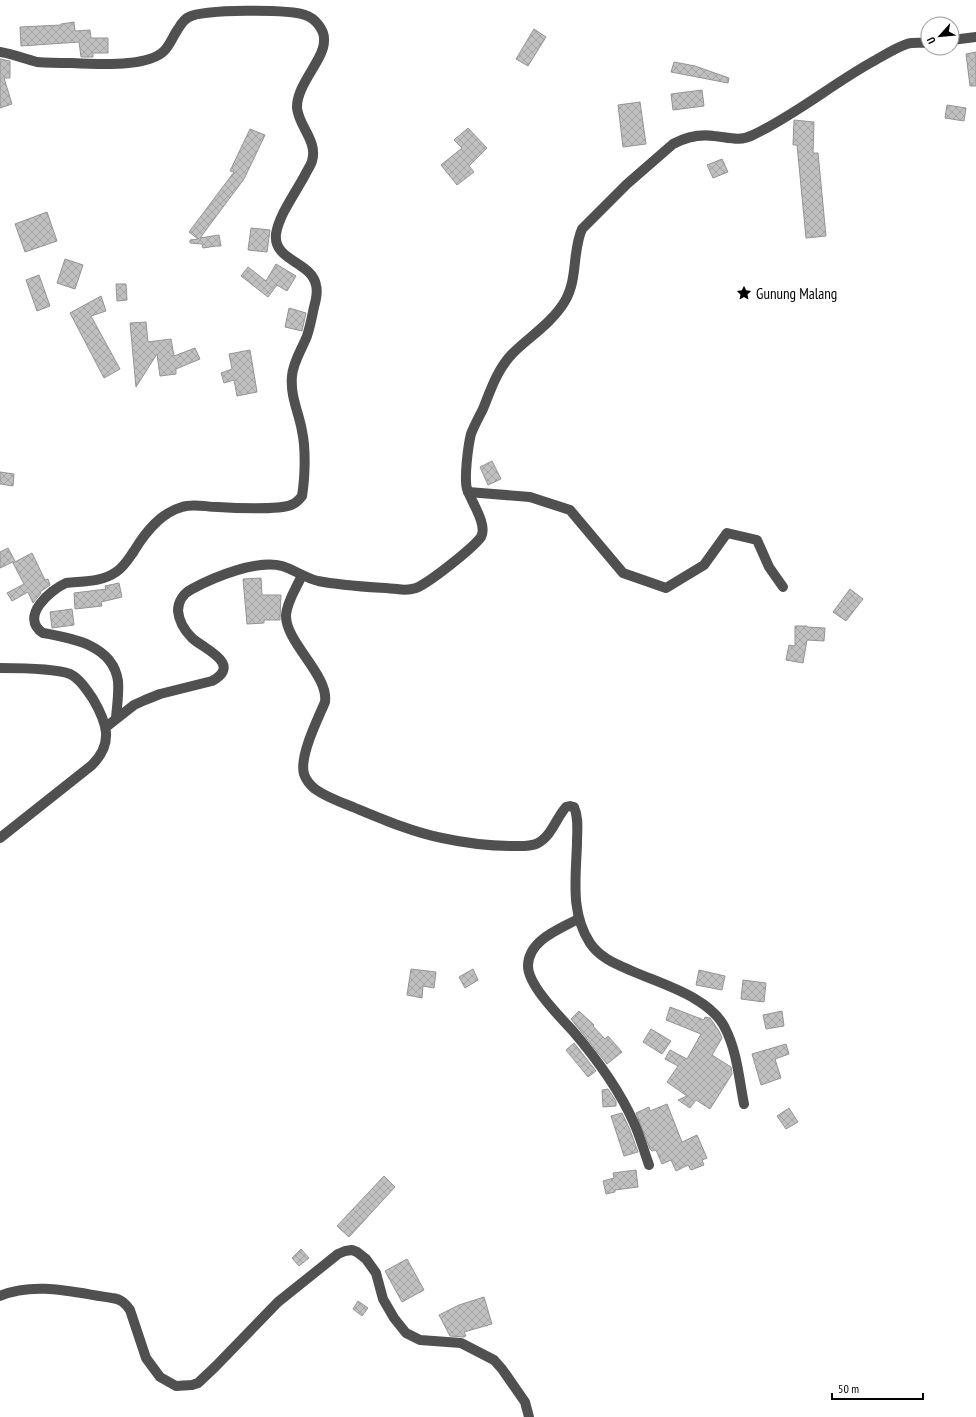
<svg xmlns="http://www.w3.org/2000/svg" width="976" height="1417" font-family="'PT Sans Narrow',sans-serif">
<defs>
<pattern id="building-cross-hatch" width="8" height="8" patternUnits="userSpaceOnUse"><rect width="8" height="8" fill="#c0c0c0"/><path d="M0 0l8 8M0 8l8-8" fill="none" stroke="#a3a3a3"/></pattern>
</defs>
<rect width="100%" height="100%" fill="#fff"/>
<g fill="url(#building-cross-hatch)" stroke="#949494">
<path d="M74 22 75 31 90 30 91 38H108V53H93V57H81L79 42 21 46 20 27 61 25V24Z"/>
<path d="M534 29 546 37 528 66 516 59Z"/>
<path d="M976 52V86H970L966 54Z"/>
<path d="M0 59 10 61V78H4L12 104 0 108Z"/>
<path d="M674 62 695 66 729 78 728 83 671 72Z"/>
<path d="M702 90 704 106 673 110 671 94Z"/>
<path d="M640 102 646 144 623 147 618 105Z"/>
<path d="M947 105 966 108 964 121 945 118Z"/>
<path d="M794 120 814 122 813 153H818L826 236 806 238 797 145H793Z"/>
<path d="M468 128 487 148 469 166 474 172 457 185 441 165 462 148 454 140Z"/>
<path d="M250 129 265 135 244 179 200 238 219 235 221 246H216L203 248 202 244 190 243V240L198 239 189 232 234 172 230 171Z"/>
<path d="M722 159 728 172 713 178 707 165Z"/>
<path d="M47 212 57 241 25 252 15 224Z"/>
<path d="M251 228 270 230 267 252 248 250Z"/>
<path d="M65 259 83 265 75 289 57 283Z"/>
<path d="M276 264 296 276 287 291 277 285 268 297 241 276 248 267 266 281Z"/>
<path d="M39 275 50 306 37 311 26 280Z"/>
<path d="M116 284H126L127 300 117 301Z"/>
<path d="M101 296 106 311 91 316 120 369 104 378 70 313Z"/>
<path d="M289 308 306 313 302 331 285 327Z"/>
<path d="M146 322 148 342 171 339 174 356 195 348 200 359 176 369V374L160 376 157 354 136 387 130 323Z"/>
<path d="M250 350 257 392 237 396 234 380 224 383 221 373 232 369 229 354Z"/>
<path d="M492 461 501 479 488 485 480 467Z"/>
<path d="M0 472 14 474 13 486 0 484Z"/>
<path d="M8 548 15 561 0 568V552Z"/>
<path d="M32 553 45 580 48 579 50 585 40 592 41 593 33 603 28 592 12 601 7 593 24 584 13 563Z"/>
<path d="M261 578 262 595H281L280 620H264V623L247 624 243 579Z"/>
<path d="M119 583 122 597 101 602 102 606 75 609 74 593 106 589 105 586Z"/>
<path d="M850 589 863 599 846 621 833 612Z"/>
<path d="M72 609 74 625 52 628 50 612Z"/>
<path d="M795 626H807V627L825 628 824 641 807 640 803 663 786 660 789 645 795 646Z"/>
<path d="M411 969 436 972 434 988 423 986 422 998 407 995Z"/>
<path d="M473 969 478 980 465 988 459 977Z"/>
<path d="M699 970 725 976 722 990 696 985Z"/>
<path d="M743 980 766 983 764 1002 741 999Z"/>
<path d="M670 1007 704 1020 705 1017 710 1018 719 1031 722 1038 712 1055 731 1067 732 1074 710 1109 696 1100 690 1108 678 1100 687 1096 667 1082 678 1066 665 1059 670 1050 687 1059 701 1034 666 1020Z"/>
<path d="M579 1011 594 1025 593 1026 605 1039 608 1036 622 1052 607 1064 571 1019Z"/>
<path d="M782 1011 784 1026 766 1029 763 1015Z"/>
<path d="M651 1029 671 1041 662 1054 643 1042Z"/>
<path d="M574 1043 596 1071 588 1077 566 1050Z"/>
<path d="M786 1044 789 1054 775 1059 781 1078 761 1085 752 1054Z"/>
<path d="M608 1089 616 1101V1106L603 1107 602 1090Z"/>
<path d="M667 1104 682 1142 697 1135 707 1158 702 1160 704 1165 691 1170 688 1165 676 1171 671 1160 662 1164 656 1150 652 1151 650 1149 636 1113 649 1107 650 1111Z"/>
<path d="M789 1108 798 1122 786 1129 777 1116Z"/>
<path d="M622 1113 630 1130 638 1152 624 1156 611 1116Z"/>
<path d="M636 1170 638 1187 615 1190V1192L606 1194 603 1181 614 1178 613 1173Z"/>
<path d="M384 1176 395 1187 349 1237 337 1226Z"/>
<path d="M301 1249 309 1258 299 1266 292 1258Z"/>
<path d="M407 1259 424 1290 402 1302 385 1271Z"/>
<path d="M484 1297 492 1324 464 1332 466 1336 464 1337 450 1336 439 1315 459 1305Z"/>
<path d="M358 1301 368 1308 362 1316 353 1309Z"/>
</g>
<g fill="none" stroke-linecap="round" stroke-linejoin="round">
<g stroke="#505050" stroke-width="10">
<path d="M952 40 976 37"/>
<path d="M0 52C13 54 25 59 37 62 49 63 61 63 72 63 90 64 110 65 128 63 139 62 156 59 164 51 170 45 173 36 178 29 181 24 184 19 189 17 204 9 289 9 305 15 315 18 325 30 324 41 324 60 296 85 297 108 299 127 318 141 312 161 311 165 308 169 306 173 297 191 279 214 276 234 273 261 311 261 316 285 318 292 316 300 314 307 312 317 310 327 307 336 302 349 293 362 292 376 290 396 299 413 302 431 306 449 305 478 302 496 299 500 296 503 291 505 279 510 232 508 218 507 206 507 193 503 182 507 160 513 145 533 134 551 129 558 124 567 116 572 102 582 83 581 66 583 50 590 19 617 43 633 72 638 113 645 118 681 119 693 117 706 116 718"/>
<path d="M468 492 530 497 570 510 623 573 666 588 704 565 727 533 757 540 769 567 783 587"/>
<path d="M302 575C297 587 287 601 286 615 285 642 329 675 325 702 318 719 299 756 304 774 306 780 310 785 315 789 326 797 340 802 353 807 382 819 412 832 442 838 465 843 488 846 512 846 519 846 528 847 536 844 551 838 556 818 566 807L570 806 574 807C579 818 577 831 577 843 576 878 570 912 590 943 600 958 616 964 632 971 661 984 710 997 725 1028 737 1051 739 1079 744 1104"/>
<path d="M0 668C17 668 54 668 70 674 80 679 87 690 93 699 107 723 114 743 92 765L0 838"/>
<path d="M106 727 134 705 145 700 160 694 212 681C243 664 204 649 192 638 185 631 179 621 178 611 178 601 184 593 192 589 214 577 258 559 282 566 295 570 305 578 318 581 344 586 371 587 397 589 403 590 410 590 416 588 429 583 473 548 481 537 488 525 471 501 467 489 464 478 468 446 471 434 474 426 479 417 483 409 491 389 497 370 512 354 529 337 552 323 565 301 578 279 572 252 582 229L627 184 673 144C686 137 700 134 714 136 727 137 740 142 753 135 795 115 831 85 872 62 883 56 895 48 907 44 913 42 921 43 928 43"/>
<path d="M578 919C560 929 528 940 528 966 528 985 559 1016 572 1030 596 1058 619 1089 634 1123 640 1136 644 1151 649 1165"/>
<path d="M0 1296C35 1281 76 1293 112 1298 121 1299 125 1303 130 1310L146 1358 160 1377 176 1386 192 1385 198 1383 215 1367 278 1302 338 1254 345 1251 352 1250 357 1252 366 1259 376 1273 383 1299 394 1318 406 1333 420 1340 461 1343 494 1360 502 1369 525 1402 529 1417"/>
</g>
</g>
<defs>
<g id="sight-bare" transform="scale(1.2)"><path d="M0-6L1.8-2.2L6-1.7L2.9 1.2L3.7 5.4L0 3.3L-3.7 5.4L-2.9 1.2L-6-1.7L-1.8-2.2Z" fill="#000" stroke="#fff" stroke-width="2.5" paint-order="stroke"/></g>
</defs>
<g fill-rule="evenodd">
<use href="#sight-bare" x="744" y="293"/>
</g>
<g text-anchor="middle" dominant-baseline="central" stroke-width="3.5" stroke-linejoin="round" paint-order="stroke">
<g font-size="15" fill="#000" stroke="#fff" text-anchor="start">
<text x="756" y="293">Gunung Malang</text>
</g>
</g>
<g transform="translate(940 36) rotate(243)"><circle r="19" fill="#ffffff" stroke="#999999"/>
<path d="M0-3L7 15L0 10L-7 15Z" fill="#000000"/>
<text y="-6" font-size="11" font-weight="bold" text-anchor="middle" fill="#000000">U</text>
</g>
<path d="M832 1393v6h91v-6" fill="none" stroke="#000000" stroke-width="2"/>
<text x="838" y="1393" font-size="12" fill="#000000" stroke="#ffffff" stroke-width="3" paint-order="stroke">50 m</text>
</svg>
